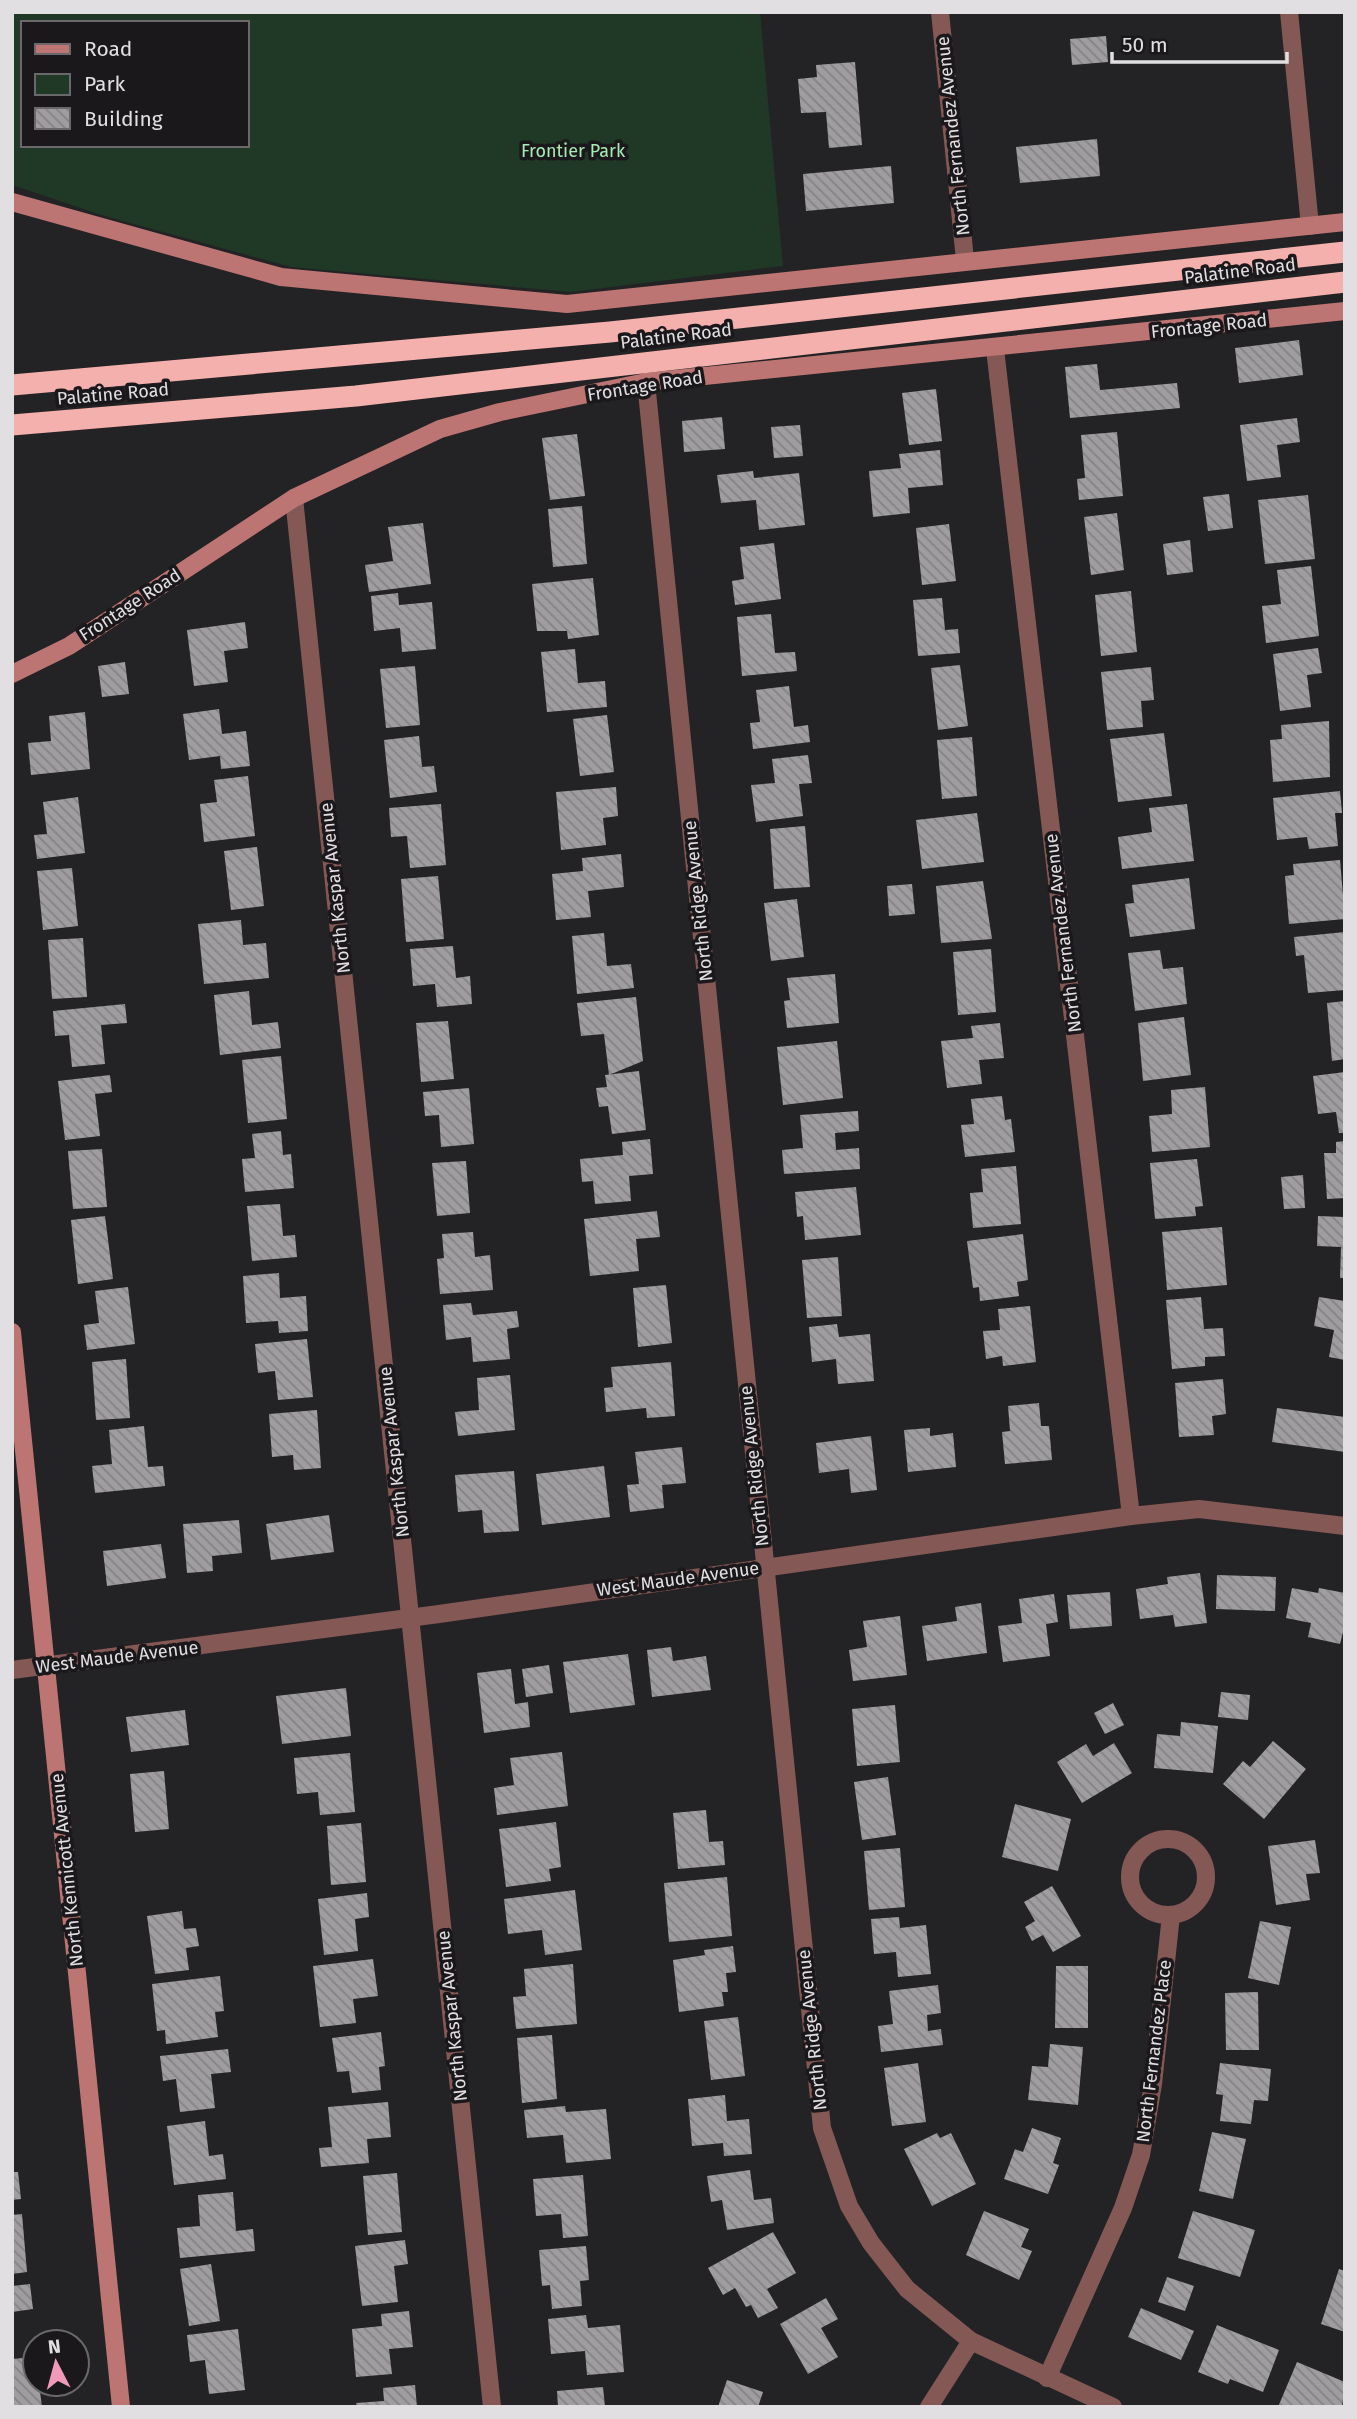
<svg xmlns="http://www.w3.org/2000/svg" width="1357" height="2419" font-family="'Fira Sans',sans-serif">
<defs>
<pattern id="building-back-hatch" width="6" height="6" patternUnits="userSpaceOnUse" patternTransform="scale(1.75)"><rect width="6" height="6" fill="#9f9da0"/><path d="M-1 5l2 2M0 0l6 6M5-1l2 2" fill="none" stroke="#848284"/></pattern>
</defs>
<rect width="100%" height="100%" fill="#232224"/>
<path fill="#203826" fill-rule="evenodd" d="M12 12H760L783 266 571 292 291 267 101 215 12 185ZM23 23H247V145H23Z"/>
<g fill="url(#building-back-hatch)">
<path d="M1106 36 1108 62 1072 65 1070 39Z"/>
<path d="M855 62 862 145 829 148 826 112 801 113 798 79 817 77 816 65Z"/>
<path d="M1097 139 1100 176 1020 183 1016 147Z"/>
<path d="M891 166 894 203 806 211 803 174Z"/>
<path d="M1299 340 1303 375 1239 383 1235 348Z"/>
<path d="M1097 364 1100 390 1177 383 1180 408 1070 418 1065 367Z"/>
<path d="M936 389 942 441 909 445 902 393Z"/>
<path d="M722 417 725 449 684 452 682 421Z"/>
<path d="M1297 418 1300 442 1277 445 1281 477 1247 481 1240 425Z"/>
<path d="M800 425 803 456 774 458 771 427Z"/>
<path d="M1117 432 1123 496 1079 500 1077 479 1085 478 1081 435Z"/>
<path d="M577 434 585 496 550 500 542 438Z"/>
<path d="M940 450 943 485 908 488 910 513 873 517 869 471 901 468 899 454Z"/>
<path d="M753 471 754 478 799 473 805 525 759 530 756 500 721 503 717 475Z"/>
<path d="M1229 494 1233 528 1208 531 1203 497Z"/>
<path d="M1308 495 1315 559 1265 564 1258 500Z"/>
<path d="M582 506 587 564 553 567 548 509Z"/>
<path d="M1117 513 1124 570 1091 575 1084 517Z"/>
<path d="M423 523 431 584 369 592 365 565 393 561 388 527Z"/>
<path d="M949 524 956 581 922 585 916 528Z"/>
<path d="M1190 540 1193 572 1167 575 1163 544Z"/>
<path d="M774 543 781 599 735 605 732 581 744 579 740 547Z"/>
<path d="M1311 566 1319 636 1266 643 1262 606 1281 604 1277 570Z"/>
<path d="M593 578 599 635 568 639 567 631H537L532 584Z"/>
<path d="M1131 591 1137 652 1101 656 1095 595Z"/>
<path d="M398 593 399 605 432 602 436 649 402 652 400 628 374 631 371 596Z"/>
<path d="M942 598 945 630 958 629 960 653 918 656 913 600Z"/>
<path d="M771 614 775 653 795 652 797 671 742 676 737 617Z"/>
<path d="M245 622 248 648 224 651 228 682 194 686 187 630Z"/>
<path d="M1318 648 1322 673 1307 675 1311 707 1280 711 1273 654Z"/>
<path d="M575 649 578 683 605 681 607 707 547 712 541 652Z"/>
<path d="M125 662 129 694 102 697 98 666Z"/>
<path d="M960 665 968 726 938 730 931 668Z"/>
<path d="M415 666 420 725 386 728 380 669Z"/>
<path d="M1151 667 1154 700 1141 701 1143 727 1107 730 1101 672Z"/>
<path d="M789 686 794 727 808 725 810 742 753 749 750 723 760 722 756 690Z"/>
<path d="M219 709 222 734 246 731 250 766 221 769 220 756 189 760 183 714Z"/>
<path d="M85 712 90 769 31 775 28 743 51 741 49 716Z"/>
<path d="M607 715 614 772 580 776 573 719Z"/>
<path d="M1329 721 1330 777 1273 782 1270 740 1282 739 1281 725Z"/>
<path d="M1164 733 1172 796 1118 802 1110 739Z"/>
<path d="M419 736 422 767 434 766 437 792 390 798 384 740Z"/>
<path d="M972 737 977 796 942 799 937 740Z"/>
<path d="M808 755 812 783 799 784 803 816 756 822 751 785 775 783 772 759Z"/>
<path d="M248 776 255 836 204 842 200 804 217 802 214 780Z"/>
<path d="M616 787 618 816 603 818 606 845 561 850 556 792Z"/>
<path d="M1340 791 1342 813H1335L1338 846 1309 849 1307 837 1277 840 1273 798Z"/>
<path d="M78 797 85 853 37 859 34 835 47 834 43 802Z"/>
<path d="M441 804 446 865 410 868 407 836 391 837 389 808Z"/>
<path d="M1187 804 1194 861 1122 869 1118 837 1152 832 1149 808Z"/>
<path d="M977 813 984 862 922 869 916 820Z"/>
<path d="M805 826 810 887 774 889 770 829Z"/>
<path d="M257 847 264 906 231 910 224 851Z"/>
<path d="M621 854 624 887 588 891 591 917 556 920 552 874 583 871 582 858Z"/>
<path d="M1340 860 1345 919 1289 924 1285 876 1294 875 1293 864Z"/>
<path d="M72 868 78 926 43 930 37 871Z"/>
<path d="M438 876 444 939 406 942 401 879Z"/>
<path d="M1189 878 1195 929 1130 937 1125 904 1134 903 1132 885Z"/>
<path d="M983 881 992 939 941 943 936 886Z"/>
<path d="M912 884 915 914 889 916 887 886Z"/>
<path d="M797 899 804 957 771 961 764 903Z"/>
<path d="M241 920 243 945 266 943 269 978 204 984 198 924Z"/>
<path d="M1345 932V990L1308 993 1304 955 1296 956 1294 937Z"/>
<path d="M604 933 607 966 631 964 634 988 577 994 572 936Z"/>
<path d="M83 938 87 997 52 999 48 940Z"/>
<path d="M453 946 456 978 470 976 472 1004 437 1007 435 984 413 986 410 949Z"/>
<path d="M991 949 996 1012 958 1015 953 952Z"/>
<path d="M1160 950 1163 969 1183 967 1187 1004 1135 1011 1128 953Z"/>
<path d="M835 974 839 1023 787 1028 784 1001 790 1000 787 978Z"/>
<path d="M249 991 252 1025 278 1022 281 1048 220 1055 214 995Z"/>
<path d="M636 997 643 1061 609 1075 604 1034 581 1036 577 1003Z"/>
<path d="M1345 1001V1059L1332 1061 1327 1003Z"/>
<path d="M125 1004 127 1023 101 1025 105 1064 72 1067 69 1035 55 1036 53 1011Z"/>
<path d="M1184 1017 1191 1075 1143 1081 1138 1023Z"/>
<path d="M448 1021 454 1079 421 1082 416 1023Z"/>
<path d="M1000 1023 1004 1058 979 1060 982 1084 947 1088 941 1041 973 1038 971 1026Z"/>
<path d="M837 1041 843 1098 783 1105 777 1047Z"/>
<path d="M281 1056 287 1119 248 1123 242 1060Z"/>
<path d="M639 1071 646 1130 612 1134 608 1106 599 1107 596 1088 607 1087 605 1075Z"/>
<path d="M1345 1072V1133H1339L1336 1112 1318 1114 1313 1076Z"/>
<path d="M110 1075 112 1092 95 1094 100 1136 65 1140 58 1081Z"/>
<path d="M1205 1087 1210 1147 1152 1152 1149 1116 1172 1114 1171 1090Z"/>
<path d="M469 1088 474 1144 441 1147 439 1115 425 1116 423 1092Z"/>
<path d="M1002 1096 1005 1120 1011 1119 1015 1152 965 1157 961 1125 974 1124 971 1099Z"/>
<path d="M858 1111 859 1131 835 1133 836 1150 859 1148 860 1169 784 1174 782 1150 803 1148 800 1115Z"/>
<path d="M281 1131 283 1155 291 1154 294 1188 245 1192 242 1159 255 1158 252 1134Z"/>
<path d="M650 1139 653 1174 629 1176 631 1201 595 1204 593 1181 582 1182 580 1159 623 1155 622 1142Z"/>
<path d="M1345 1141V1198L1327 1199 1324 1153H1336V1142Z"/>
<path d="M102 1149 107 1207 73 1209 68 1151Z"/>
<path d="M1197 1159 1203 1206 1195 1207 1196 1216 1155 1219 1150 1163Z"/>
<path d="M466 1161 470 1213 437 1216 432 1163Z"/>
<path d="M1016 1166 1021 1224 973 1228 970 1193 983 1192 981 1169Z"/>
<path d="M1303 1175 1305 1208 1284 1209 1281 1177Z"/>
<path d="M856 1187 861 1235 805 1240 803 1216 797 1217 795 1192Z"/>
<path d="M280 1204 283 1236 295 1235 297 1257 252 1261 247 1206Z"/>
<path d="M657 1211 660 1237 636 1239 639 1271 590 1276 584 1219Z"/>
<path d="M105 1216 113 1279 78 1284 71 1220Z"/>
<path d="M1318 1216 1345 1217V1278H1340L1341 1247 1317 1246Z"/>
<path d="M1222 1227 1227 1285 1167 1290 1162 1232Z"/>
<path d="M473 1232 475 1257 490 1255 493 1290 440 1294 437 1259 444 1258 442 1234Z"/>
<path d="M1023 1234 1028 1280 1017 1282 1019 1296 980 1301 979 1287 973 1288 967 1241Z"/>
<path d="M838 1257 842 1316 807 1318 802 1260Z"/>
<path d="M279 1273 280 1298 306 1296 308 1331 279 1333 278 1321 246 1323 243 1276Z"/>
<path d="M666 1285 672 1343 638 1347 633 1288Z"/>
<path d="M128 1287 135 1344 87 1350 84 1325 99 1323 95 1291Z"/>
<path d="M1201 1297 1204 1329 1223 1328 1225 1356 1205 1357V1366L1172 1369 1166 1300Z"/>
<path d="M1319 1297 1345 1301V1360L1329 1357 1334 1330 1314 1326Z"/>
<path d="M471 1303 473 1315 517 1311 519 1327 507 1329 510 1359 473 1362 471 1337 446 1340 443 1305Z"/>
<path d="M1030 1306 1036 1362 1003 1366 1002 1356 986 1359 983 1331 1000 1330 998 1309Z"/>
<path d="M837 1324 839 1337 870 1334 874 1381 838 1384 836 1359 812 1362 809 1327Z"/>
<path d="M307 1339 313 1397 278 1400 275 1371 258 1373 255 1344Z"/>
<path d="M126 1359 130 1418 96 1420 92 1362Z"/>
<path d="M671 1362 675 1416 647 1418 646 1408 606 1412 604 1388 613 1387 611 1367Z"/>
<path d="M510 1375 515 1430 458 1436 455 1412 479 1410 477 1378Z"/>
<path d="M1223 1379 1226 1414 1212 1416 1214 1435 1179 1437 1175 1383Z"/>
<path d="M1039 1403 1041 1426H1049L1052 1460 1005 1464 1002 1432 1010 1431 1008 1406Z"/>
<path d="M1277 1408 1345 1417V1452L1272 1442Z"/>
<path d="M317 1410 321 1468 294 1470 293 1455 272 1457 269 1414Z"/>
<path d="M144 1426 148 1467 163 1466 165 1486 95 1493 92 1466 112 1464 109 1430Z"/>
<path d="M930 1428V1436L953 1433 956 1467 908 1472 904 1430Z"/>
<path d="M871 1436 877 1490 851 1493 849 1469 819 1473 816 1443Z"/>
<path d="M682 1447 686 1483 662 1485 664 1508 630 1512 627 1485 639 1484 635 1452Z"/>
<path d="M604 1466 610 1517 542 1525 536 1474Z"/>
<path d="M514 1471 519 1531 484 1533 482 1510 458 1512 455 1475Z"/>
<path d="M329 1515 334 1552 271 1560 266 1524Z"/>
<path d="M239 1520 242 1553 212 1556 213 1571 187 1573 183 1524Z"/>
<path d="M161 1544 166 1578 107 1586 103 1551Z"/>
<path d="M1200 1573 1207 1623 1175 1627 1173 1615 1140 1619 1136 1589 1168 1584 1167 1577Z"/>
<path d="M1217 1575 1276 1577 1275 1611 1216 1609Z"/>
<path d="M1292 1588 1318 1593 1319 1588 1345 1593V1624L1340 1644 1308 1637 1311 1623 1286 1618Z"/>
<path d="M1110 1592 1112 1626 1070 1629 1067 1595Z"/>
<path d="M1054 1594 1058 1622 1046 1624 1050 1656 1003 1662 998 1626 1022 1623 1019 1599Z"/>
<path d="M981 1603 987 1653 927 1661 922 1626 957 1621 955 1607Z"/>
<path d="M900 1616 907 1675 853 1681 849 1650 867 1647 863 1621Z"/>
<path d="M671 1647 673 1661 706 1656 711 1690 652 1697 647 1650Z"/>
<path d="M628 1654 635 1705 570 1713 563 1662Z"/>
<path d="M549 1665 553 1693 526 1697 522 1669Z"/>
<path d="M511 1669 515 1704 528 1702 530 1727 484 1733 477 1673Z"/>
<path d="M346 1688 351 1736 282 1744 276 1696Z"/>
<path d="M1221 1692 1250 1695 1248 1720 1218 1717Z"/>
<path d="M1113 1703 1124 1725 1105 1734 1094 1713Z"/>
<path d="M895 1705 900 1762 857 1766 852 1709Z"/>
<path d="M185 1710 189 1745 131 1752 126 1717Z"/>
<path d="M1181 1722 1218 1726 1213 1773 1154 1768 1157 1734 1180 1736Z"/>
<path d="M1273 1741 1306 1769 1264 1819 1223 1784 1243 1761 1250 1767Z"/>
<path d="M1114 1743 1132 1773 1082 1803 1057 1762 1086 1744 1093 1756Z"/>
<path d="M562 1752 568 1806 497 1815 494 1788 514 1785 510 1758Z"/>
<path d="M350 1753 355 1812 320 1815 318 1792 297 1794 294 1758Z"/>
<path d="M164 1771 169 1829 135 1832 130 1774Z"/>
<path d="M888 1777 896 1835 862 1840 854 1782Z"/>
<path d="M1015 1804 1071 1819 1058 1871 1002 1857Z"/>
<path d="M706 1810 709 1842 723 1841 725 1865 678 1869 673 1813Z"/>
<path d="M556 1822 561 1867 549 1869 551 1881 506 1887 499 1829Z"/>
<path d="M361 1823 366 1882 331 1885 327 1826Z"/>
<path d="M1315 1840 1320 1873 1306 1874 1310 1900 1276 1905 1268 1846Z"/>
<path d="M900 1848 905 1907 869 1910 864 1851Z"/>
<path d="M727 1877 732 1936 669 1942 664 1883Z"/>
<path d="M1052 1886 1081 1936 1053 1952 1043 1935 1032 1941 1025 1927 1035 1921 1024 1902Z"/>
<path d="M575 1890 582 1950 545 1955 542 1930 508 1934 504 1899Z"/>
<path d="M367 1893 369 1917 355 1919 358 1951 324 1955 318 1899Z"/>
<path d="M182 1911 184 1929 196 1928 199 1946 186 1948 189 1970 155 1974 147 1916Z"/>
<path d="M899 1917 900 1928 926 1925 931 1974 898 1977 896 1952 874 1954 871 1919Z"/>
<path d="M1260 1921 1291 1927 1279 1985 1248 1978Z"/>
<path d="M733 1946 736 1972 726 1973 728 1992H722L724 2006 679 2012 673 1960 705 1955 704 1950Z"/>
<path d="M373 1959 378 1996 353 1999 356 2023 320 2027 313 1966Z"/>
<path d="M573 1964 577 2024 516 2029 513 1997 526 1996 524 1969Z"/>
<path d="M1056 1966H1088V2028H1055Z"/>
<path d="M220 1976 224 2011 215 2012 218 2037 166 2044 165 2030 157 2031 152 1984Z"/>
<path d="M938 1985 941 2013 927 2015 928 2031 941 2029 943 2045 881 2052 878 2026 893 2024 889 1991Z"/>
<path d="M1258 1992 1259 2050H1226L1225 1993Z"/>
<path d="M738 2017 745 2076 711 2080 704 2021Z"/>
<path d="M381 2032 385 2066 379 2067 381 2090 352 2093 349 2071 337 2072 332 2038Z"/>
<path d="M552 2035 557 2099 522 2103 517 2038Z"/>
<path d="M1050 2044 1083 2047 1078 2105 1028 2100 1032 2066 1048 2067Z"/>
<path d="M228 2049 231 2072 211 2074 215 2108 180 2112 176 2079 163 2081 160 2056Z"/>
<path d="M918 2063 926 2122 892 2126 884 2068Z"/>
<path d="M1220 2063 1271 2069 1268 2101 1254 2100 1251 2124 1220 2121 1223 2095 1216 2094Z"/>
<path d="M725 2095 727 2121 749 2119 752 2154 724 2156 723 2143 692 2146 688 2099Z"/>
<path d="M388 2102 391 2137 367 2139 369 2163 321 2167 319 2148 332 2147 328 2107Z"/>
<path d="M565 2106 566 2112 606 2109 611 2159 566 2163 563 2135 527 2138 524 2110Z"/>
<path d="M205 2121 209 2156 223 2154 226 2179 174 2185 167 2126Z"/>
<path d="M1032 2128 1061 2138 1053 2163 1059 2165 1048 2194 1004 2179 1015 2149 1023 2152Z"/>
<path d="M1212 2132 1246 2139 1233 2199 1199 2191Z"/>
<path d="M937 2133 940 2138 951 2133 976 2184 932 2206 904 2149Z"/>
<path d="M750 2170 754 2200 771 2198 774 2223 727 2230 722 2200 711 2202 707 2176Z"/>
<path d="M12 2172H18L21 2199 12 2200Z"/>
<path d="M397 2173 402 2232 368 2235 363 2176Z"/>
<path d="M583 2175 588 2236 563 2238 561 2214 536 2216 533 2179Z"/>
<path d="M233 2192 236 2231 253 2229 255 2251 180 2258 177 2228 200 2226 198 2195Z"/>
<path d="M984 2211 1029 2229 1021 2247 1032 2251 1019 2280 966 2255Z"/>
<path d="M1193 2211 1255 2230 1240 2277 1178 2258Z"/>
<path d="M22 2214 27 2272 12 2274V2215Z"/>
<path d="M773 2232 796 2273 767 2289 778 2308 758 2318 751 2305 746 2307 735 2288 723 2295 708 2268Z"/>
<path d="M405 2240 408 2264 394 2266 398 2302 362 2306 355 2246Z"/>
<path d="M586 2246 589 2280 580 2281 582 2306 552 2309 550 2285 542 2286 539 2250Z"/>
<path d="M211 2264 220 2321 189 2326 180 2269Z"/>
<path d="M1339 2269 1345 2271V2332L1321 2324Z"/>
<path d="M1167 2277 1194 2286 1185 2311 1158 2302Z"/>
<path d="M30 2284 33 2309 12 2312V2286Z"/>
<path d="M826 2298 838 2319 821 2328 838 2357 808 2374 780 2324Z"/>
<path d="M1141 2308 1194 2331 1181 2360 1128 2337Z"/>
<path d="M409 2311 413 2347 389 2349 392 2374 356 2377 352 2329 382 2326 381 2314Z"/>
<path d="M586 2315 588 2328 620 2325 624 2372 587 2375 585 2351 551 2354 548 2319Z"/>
<path d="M1217 2325 1279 2350 1263 2392 1230 2379 1228 2384 1198 2372Z"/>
<path d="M238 2329 245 2390 209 2394 205 2360 190 2362 187 2335Z"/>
<path d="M35 2357V2384H39L42 2407H12V2359Z"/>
<path d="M1297 2362 1345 2382 1342 2407H1278Z"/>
<path d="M727 2380 763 2392 758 2407H718Z"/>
<path d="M415 2385 417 2407H357L356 2403 384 2401 383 2388Z"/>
<path d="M603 2387 605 2407H558L557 2391Z"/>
</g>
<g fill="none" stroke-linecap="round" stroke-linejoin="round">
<g stroke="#845855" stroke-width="18">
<path d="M940 12 965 260"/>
<path d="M1289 12 1310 226"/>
<path d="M995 349 1131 1516"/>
<path d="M646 382 822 2128 849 2206 871 2243 907 2289 971 2341 1113 2407"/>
<path d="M294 498 492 2407"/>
<path d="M12 1670 439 1614 1131 1516 1199 1509 1345 1526"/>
<circle cx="1168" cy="1877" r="38"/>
<path d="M1047 2378 1123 2208 1141 2155 1153 2084 1171 1915"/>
<path d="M929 2407 971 2341"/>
</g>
<g stroke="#bc7572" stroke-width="18">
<path d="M12 202 281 277 567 304 1345 222"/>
<path d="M12 674 69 646 294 498 440 429 500 412 646 382 1345 311"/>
<path d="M12 1332 121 2407"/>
</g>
<g stroke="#f3b0ac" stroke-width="21">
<path d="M12 385 610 332 1345 252"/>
<path d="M12 425 356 396 1345 282"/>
</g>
</g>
<g text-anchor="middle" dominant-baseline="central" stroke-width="7" stroke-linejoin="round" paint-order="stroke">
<g font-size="18" fill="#e1dfe1" stroke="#1a181b">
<text transform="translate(953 136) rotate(-96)">North Fernandez Avenue</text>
<text transform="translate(1240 271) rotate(-7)">Palatine Road</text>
<text transform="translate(1209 326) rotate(-6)">Frontage Road</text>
<text transform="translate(676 336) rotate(-7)">Palatine Road</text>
<text transform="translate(645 386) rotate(-9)">Frontage Road</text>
<text transform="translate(113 394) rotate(-5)">Palatine Road</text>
<text transform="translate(130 605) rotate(-33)">Frontage Road</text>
<text transform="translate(335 888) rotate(-96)">North Kaspar Avenue</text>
<text transform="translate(698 901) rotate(-96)">North Ridge Avenue</text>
<text transform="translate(1063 933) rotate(-97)">North Fernandez Avenue</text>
<text transform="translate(394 1452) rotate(-96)">North Kaspar Avenue</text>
<text transform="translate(754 1466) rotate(-96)">North Ridge Avenue</text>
<text transform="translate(678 1579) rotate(-8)">West Maude Avenue</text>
<text transform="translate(117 1657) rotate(-7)">West Maude Avenue</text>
<text transform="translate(67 1870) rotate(-96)">North Kennicott Avenue</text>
<text transform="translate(452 2016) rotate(-96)">North Kaspar Avenue</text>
<text transform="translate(812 2030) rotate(-96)">North Ridge Avenue</text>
<text transform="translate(1154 2051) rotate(-83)">North Fernandez Place</text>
</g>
<g font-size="18" fill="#a6eab4" stroke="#1a181b">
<text x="573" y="151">Frontier Park</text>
</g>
</g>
<rect width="1357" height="2419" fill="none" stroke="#e1dfe1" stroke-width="28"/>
<rect x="21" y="21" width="228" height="126" fill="#1a181b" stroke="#6a686a" stroke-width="2"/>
<rect x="35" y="44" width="35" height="10" fill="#bc7572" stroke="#6a686a" stroke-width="2"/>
<text x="84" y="56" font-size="21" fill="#e1dfe1">Road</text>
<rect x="35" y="74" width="35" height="21" fill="#203826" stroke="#6a686a" stroke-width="2"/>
<text x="84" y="91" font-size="21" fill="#e1dfe1">Park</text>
<rect x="35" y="108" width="35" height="21" fill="url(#building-back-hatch)" stroke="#6a686a" stroke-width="2"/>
<text x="84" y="126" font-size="21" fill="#e1dfe1">Building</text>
<g transform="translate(56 2363) rotate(354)"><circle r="33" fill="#1a181b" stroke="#6a686a" stroke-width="2"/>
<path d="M0-5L12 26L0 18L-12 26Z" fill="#ef9ab8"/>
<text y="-10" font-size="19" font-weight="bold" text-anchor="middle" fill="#e1dfe1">N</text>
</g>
<path d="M1112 52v10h175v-10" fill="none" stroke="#e1dfe1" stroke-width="3.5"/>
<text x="1122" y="52" font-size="21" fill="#e1dfe1" stroke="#1a181b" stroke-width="5" paint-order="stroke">50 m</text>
</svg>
